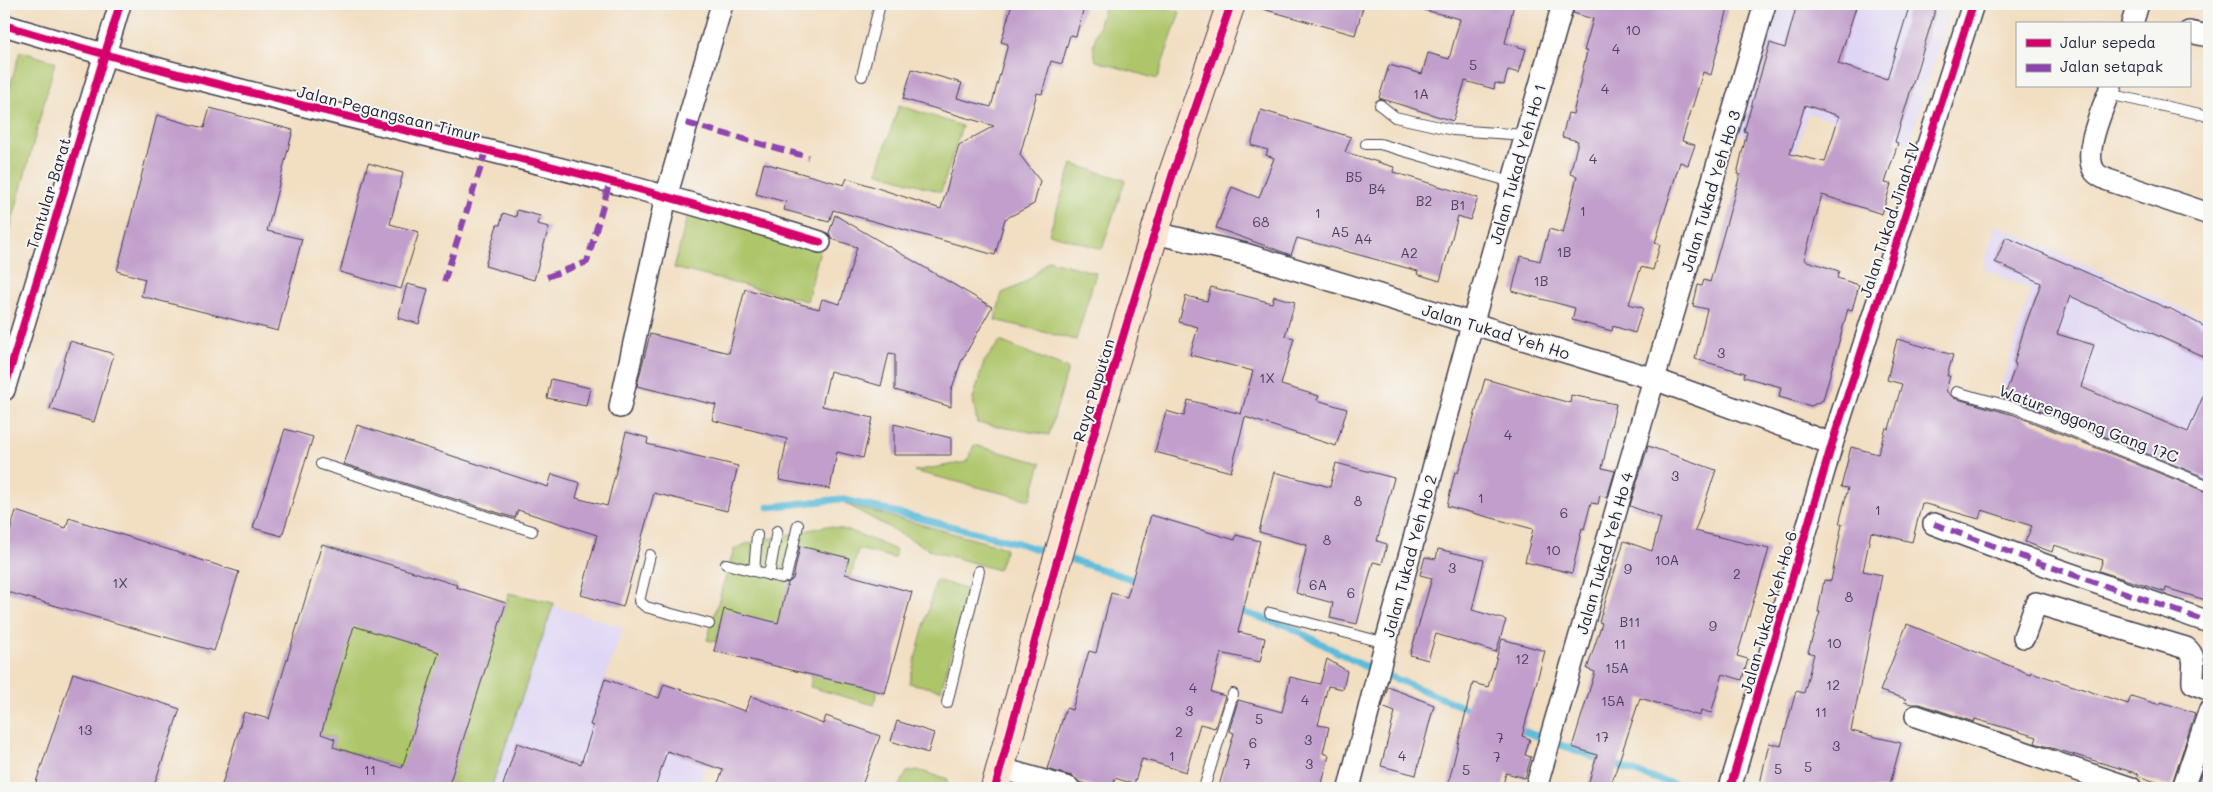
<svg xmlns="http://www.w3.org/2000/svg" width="2213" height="792" font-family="Mali,sans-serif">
<rect width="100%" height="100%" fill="#f6f6f2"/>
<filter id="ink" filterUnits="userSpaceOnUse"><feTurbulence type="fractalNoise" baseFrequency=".02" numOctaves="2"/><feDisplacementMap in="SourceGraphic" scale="10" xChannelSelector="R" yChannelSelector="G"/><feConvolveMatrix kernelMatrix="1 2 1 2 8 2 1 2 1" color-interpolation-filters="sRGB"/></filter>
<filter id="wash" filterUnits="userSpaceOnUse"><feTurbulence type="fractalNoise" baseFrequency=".0096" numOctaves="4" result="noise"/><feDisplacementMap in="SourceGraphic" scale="20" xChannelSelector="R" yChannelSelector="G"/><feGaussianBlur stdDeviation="1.12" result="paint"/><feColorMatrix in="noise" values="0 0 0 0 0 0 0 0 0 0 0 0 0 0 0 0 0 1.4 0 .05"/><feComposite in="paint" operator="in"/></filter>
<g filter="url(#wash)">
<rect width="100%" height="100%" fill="#f2dec1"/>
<g fill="#dfd5f5">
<path d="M1770 4H1952L1909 144 1808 113 1796 152 1731 131Z"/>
<path d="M1996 225 2185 310 2209 322V483L1998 396 2031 290 1983 268Z"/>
<path d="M553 606 623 627 590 725 706 764 697 788H491Z"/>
</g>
<g fill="#aec66b" stroke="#687453">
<path d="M1105 4H1150L1180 12 1157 79 1096 61 1093 46Z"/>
<path d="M20 51 55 62 4 252V108Z"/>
<path d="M899 105 962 126 941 192 877 172Z"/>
<path d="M1072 164 1125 180 1102 249 1049 234Z"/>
<path d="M688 213 821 246 807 301 674 268Z"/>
<path d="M1048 260 1096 273 1076 340 995 320 1002 293C1024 285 1033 277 1048 260Z"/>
<path d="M1000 341 1068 369 1049 435 977 423 973 399 984 362Z"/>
<path d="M974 445 1041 463 1030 500 914 471 967 462Z"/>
<path d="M846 504 1006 548 998 570 932 551Z"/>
<path d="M827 526 851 531 896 550 894 558 858 549 851 577 877 691 874 705 810 687 812 675 724 610 716 642 707 640 734 549 746 544Z"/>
<path d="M322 544 457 585 456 588 506 603 509 593 554 603 491 788H470L333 747 335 738 269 719Z"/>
<path d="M936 580 969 590 941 690 909 683Z"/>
<path d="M917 770 948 779 946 788H898L907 772Z"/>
</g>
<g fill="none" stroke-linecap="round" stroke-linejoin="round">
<g stroke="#5cbbda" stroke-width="7">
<path d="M768 507 841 499 1018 543 1052 554"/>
<path d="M1063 557 1141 582"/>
<path d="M1235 610 1288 626 1360 664 1475 712"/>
<path d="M1515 728 1646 776 1688 788"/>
</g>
</g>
<g id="blocks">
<g fill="#c19ecb" fill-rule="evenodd">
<path d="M1012 4H1085L1076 36 1070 35 1062 64 1051 61 1042 94 1037 93 1020 155 1040 181 1034 204 1005 219 995 255 833 210 829 222 784 210 786 202 756 194 764 163 844 185 847 178 941 209 959 145 994 126 903 99 912 69 962 83 957 98 991 107 1008 44 1001 42Z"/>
<path d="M1263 4H1364L1355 35 1263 9Z"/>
<path d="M1425 4H1514L1505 43 1526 49 1519 73 1508 70 1504 85 1495 83 1494 89 1465 81 1453 121 1379 98 1389 65 1422 74 1428 53 1449 59 1460 19 1424 10Z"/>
<path d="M1575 4H1729L1711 75 1703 72 1682 141 1695 145 1688 165 1680 162 1655 243 1660 245 1653 270 1641 267 1629 304 1643 308 1635 333 1613 326 1612 331 1572 320 1575 308 1512 291 1521 256 1540 261 1549 229 1563 233 1577 176 1570 174 1578 141 1562 137 1568 113 1573 114 1587 51H1584L1593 19 1573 13Z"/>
<path d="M1797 4H1857L1838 64 1887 79 1910 4H1937L1895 142 1898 143 1885 183 1891 184 1882 214 1822 195 1804 260 1839 271 1837 278 1859 285 1852 310 1848 309 1823 400 1811 406 1779 397 1781 387 1744 377 1745 373 1695 359 1707 309 1693 306 1698 285 1702 286 1704 280 1710 282 1740 175 1737 174 1747 132 1744 131 1770 43 1785 48ZM1805 105 1839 116 1825 162 1790 154Z"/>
<path d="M210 108 293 130 267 231 302 239 278 331 141 296 145 279 117 271 157 115 204 128Z"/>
<path d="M1261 110 1351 137 1345 152 1394 167 1393 172 1478 198 1470 220 1458 216 1440 281 1417 274 1418 271 1297 238 1291 255 1216 228 1232 187 1259 198 1274 158 1266 155 1268 150 1251 145Z"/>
<path d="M368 163 403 173 390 224 419 232 401 289 340 272Z"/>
<path d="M517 210 540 216 537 224 549 227 534 280 485 266 497 225H500L503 213 516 217Z"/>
<path d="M835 215 992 307 961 362 951 391V407L895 390V354L889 353 881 386 830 371 822 406 873 418 863 458 837 452 830 489 779 480 787 439 712 420 716 405 637 386 650 334 729 353 745 289 819 309 822 299 840 304 857 247 832 239 829 233Z"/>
<path d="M2006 237 2169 309V308L2209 329V359L2070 296 2057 334 2094 345 2081 387 2188 432 2209 382V479L2019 402 2004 398 2016 364 2014 363 2025 326 2041 283 1995 262Z"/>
<path d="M407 284 428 289 419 324 398 318Z"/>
<path d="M1211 287 1272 303 1274 296 1295 302 1285 336 1294 338 1281 385 1319 396 1317 400 1347 409 1336 446 1245 417 1231 472 1155 452 1166 411 1184 416 1188 400 1241 414 1253 371 1190 355 1198 327 1179 322 1186 296 1207 301Z"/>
<path d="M1897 339 1953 355 1947 376H1950L1946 391 1954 398 2014 415 2209 493V601L2166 588 2165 592 2099 571 2103 560 2054 545 2052 552 2025 542 2032 526 1982 510 1979 519 1922 503 1912 542 1871 532 1863 571 1882 575 1851 731 1901 743 1889 788H1759L1769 743 1781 746 1796 691 1804 693 1814 654 1808 652 1820 612H1818L1824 580 1831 581 1842 524H1839L1848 488 1841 487 1851 447 1878 454 1886 428 1889 429 1902 384 1887 380Z"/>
<path d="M70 341 114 354 94 422 50 409Z"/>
<path d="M551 379 590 388 586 406 547 398Z"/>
<path d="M1485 379 1570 403 1571 395 1616 404 1602 468 1615 471 1607 498 1600 495 1598 504 1591 503 1584 529 1582 528 1572 573 1525 562 1533 529 1447 506 1455 472 1458 473Z"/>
<path d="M894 424 951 438V455H894Z"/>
<path d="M357 425 548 487 552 474 580 483 576 498 607 506 626 432 648 438 647 444 738 466 727 511 654 493 623 607 581 595 597 535 518 510 515 518 344 464Z"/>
<path d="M285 429 313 437 282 536 253 528Z"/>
<path d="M1648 446 1716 470 1695 531 1769 549 1737 656 1748 659 1742 680 1723 674 1711 713 1701 710 1700 716 1640 698 1610 788H1587L1597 755 1572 747 1595 672 1587 669 1602 623 1599 622 1624 541 1652 551 1661 518 1630 506Z"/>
<path d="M1336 463 1394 478 1377 541 1387 544 1382 564 1373 562 1357 624 1330 618 1333 603 1296 593 1307 545 1259 532 1274 472 1330 487Z"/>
<path d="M16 511 66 528 69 518 239 572 214 651 4 591V551Z"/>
<path d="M1151 515 1235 540 1236 535 1260 541 1238 632 1265 638 1260 662 1221 653 1211 692 1225 696 1215 728 1200 724 1186 772 1142 759 1134 784 1115 778 1113 788H1101L1079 782 1072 776 1047 769 1066 708 1072 710 1089 651 1096 653 1111 593 1127 597Z"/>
<path d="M322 544 457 585 456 587 506 603 448 788H221L244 712 269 719ZM354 626 439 652 402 768 333 747 335 739 321 734Z"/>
<path d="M800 546 849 558 845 574 912 592 885 693 714 651 724 609 778 623 788 583 793 579Z"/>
<path d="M1438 549 1484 560 1472 610 1506 620 1496 652 1436 634 1428 660 1410 655 1432 578 1420 575 1425 557 1436 559Z"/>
<path d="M1907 624 2030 674 2031 672 2128 704 2131 696 2160 705 2161 702 2195 713 2171 787 2138 776 2139 774 2035 743 2037 737 1975 719 1974 722 1920 704H1912L1904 702 1906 699 1880 691Z"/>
<path d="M1502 639 1545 651 1522 736 1530 739 1525 755 1531 757 1525 778 1506 773 1502 788H1462L1448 785 1473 683 1488 687Z"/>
<path d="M1327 659 1347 671 1343 689 1328 686 1318 725 1329 727 1323 753 1329 755 1321 788H1228L1219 786 1234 733 1229 731 1238 700 1282 712 1290 677 1320 684Z"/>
<path d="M73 673 180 709 153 788H34Z"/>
<path d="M605 679 659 698 664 684 745 711 751 696 823 724 826 716 880 736 861 788H716L723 770 667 751 655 788H502L517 743 581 764 593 726 590 725Z"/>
<path d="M1388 687 1434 705 1416 775 1381 766 1395 712 1382 707Z"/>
<path d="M897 721 934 733 928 753 891 741Z"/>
<path d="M2209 750V788H2196Z"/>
</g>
</g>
</g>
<g filter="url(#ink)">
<use href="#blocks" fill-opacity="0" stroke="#413e4f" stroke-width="1"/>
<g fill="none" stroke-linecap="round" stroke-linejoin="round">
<g stroke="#413e4f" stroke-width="12">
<g id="lane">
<path d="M862 76 880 4"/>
<path d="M2108 94 2209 116"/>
<path d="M1380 105 1395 117 1453 130 1525 135"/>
<path d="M1366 144H1380L1512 182"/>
<path d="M1956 392 2016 408 2209 486"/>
<path d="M321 464 532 531"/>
<path d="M650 555 639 601 646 607 709 624"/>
<path d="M726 564 782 578 786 577 798 525"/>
<path d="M754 571 757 535"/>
<path d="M769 575 777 531"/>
<path d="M1270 613 1386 643"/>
<path d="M947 703 979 571"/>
<path d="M1204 788 1233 694"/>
</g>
</g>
<g stroke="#413e4f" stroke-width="24">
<g id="street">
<path d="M2132 24 2138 4"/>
<path d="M4 25C203 86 407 128 608 181 679 199 750 221 820 242"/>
<path d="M2189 32 2209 36"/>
<path d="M2111 86C2104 107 2081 153 2095 172 2098 176 2104 178 2108 180L2209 214"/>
<path d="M1155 233 1245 254 1654 379 1832 444"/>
<path d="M4 390 120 4"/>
<path d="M620 407 666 197 722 4"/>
<path d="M1934 524 2045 565 2209 622"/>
<path d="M2024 637 2036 603 2186 648C2198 657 2192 670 2193 683L2209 690"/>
<path d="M1916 716 2131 788"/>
<path d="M999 768 1069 788"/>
<path d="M1349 788 1383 653 1472 325 1563 4"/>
<path d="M1536 788 1654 379 1765 4"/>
<path d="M1730 788 1832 444 1973 4"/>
<path d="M2183 788 2209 712"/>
</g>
</g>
<g stroke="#413e4f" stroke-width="30">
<path id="secondary" d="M995 788 1054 571 1113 369 1173 173 1231 4"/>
</g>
<use href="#lane" stroke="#fff" stroke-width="10"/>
<use href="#street" stroke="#fff" stroke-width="21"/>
<use href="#secondary" stroke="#fde4d1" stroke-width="28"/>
<g stroke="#8e44ad" stroke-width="6" stroke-dasharray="12 6" stroke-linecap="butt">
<path d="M686 123 808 157"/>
<path d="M547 277 587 262 610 181"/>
<path d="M444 282 486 151"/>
<path d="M1934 524 2045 565 2209 622"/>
</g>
<g stroke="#f6f6f2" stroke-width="11">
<g id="cycleway">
<path d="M4 25C203 86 407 128 608 181 679 199 750 221 820 242"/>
<path d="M4 390 120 4"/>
<path d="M995 788 1054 571 1113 369 1173 173 1231 4"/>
<path d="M1730 788 1832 444 1973 4"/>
</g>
</g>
<use href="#cycleway" stroke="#d6006c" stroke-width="8"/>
</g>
</g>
<g text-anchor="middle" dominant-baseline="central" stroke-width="4" stroke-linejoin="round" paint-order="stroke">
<g font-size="14" fill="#4a415f">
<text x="1633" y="29">10</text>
<text x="1616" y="48">4</text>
<text x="1473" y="64">5</text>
<text x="1605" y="88">4</text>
<text x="1421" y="93">1A</text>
<text x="1593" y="158">4</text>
<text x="1354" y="176">B5</text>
<text x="1377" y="188">B4</text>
<text x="1424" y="200">B2</text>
<text x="1458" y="204">B1</text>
<text x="1583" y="210">1</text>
<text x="1318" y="212">1</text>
<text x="1261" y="221">68</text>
<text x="1340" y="231">A5</text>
<text x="1363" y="238">A4</text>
<text x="1564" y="251">1B</text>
<text x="1409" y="252">A2</text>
<text x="1541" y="280">1B</text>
<text x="1721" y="352">3</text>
<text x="1267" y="377">1X</text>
<text x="1508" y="434">4</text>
<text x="1675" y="475">3</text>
<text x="1481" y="497">1</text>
<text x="1358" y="500">8</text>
<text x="1878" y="509">1</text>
<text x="1564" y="512">6</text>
<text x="1327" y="539">8</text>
<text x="1553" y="549">10</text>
<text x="1667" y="559">10A</text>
<text x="1452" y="567">3</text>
<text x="1628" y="568">9</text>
<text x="1737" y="573">2</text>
<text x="120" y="582">1X</text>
<text x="1318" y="584">6A</text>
<text x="1351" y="592">6</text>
<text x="1849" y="596">8</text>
<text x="1630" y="621">B11</text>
<text x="1713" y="625">9</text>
<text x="1834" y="642">10</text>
<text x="1620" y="643">11</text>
<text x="1522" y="658">12</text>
<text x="1617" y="667">15A</text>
<text x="1833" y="684">12</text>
<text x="1193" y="687">4</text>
<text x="1305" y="699">4</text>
<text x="1613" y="700">15A</text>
<text x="1189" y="710">3</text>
<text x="1821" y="711">11</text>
<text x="1259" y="718">5</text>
<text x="85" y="729">13</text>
<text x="1179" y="731">2</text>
<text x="1602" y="736">17</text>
<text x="1500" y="737">7</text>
<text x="1308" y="739">3</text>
<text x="1253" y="742">6</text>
<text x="1836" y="745">3</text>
<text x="1172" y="755">1</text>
<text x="1402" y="755">4</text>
<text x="1497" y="756">7</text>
<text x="1247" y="763">7</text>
<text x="1309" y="763">3</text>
<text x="1808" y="766">5</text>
<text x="1778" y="768">5</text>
<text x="370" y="769">11</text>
<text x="1466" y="769">5</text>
</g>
<g font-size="16" fill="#22223b" stroke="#f6f6f2">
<text transform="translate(389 113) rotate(14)">Jalan Pegangsaan Timur</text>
<text transform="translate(1517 164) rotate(-74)">Jalan Tukad Yeh Ho 1</text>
<text transform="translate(1710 191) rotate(-73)">Jalan Tukad Yeh Ho 3</text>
<text transform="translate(48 193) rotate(-73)">Tantular Barat</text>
<text transform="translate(1889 220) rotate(-72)">Jalan Tukad Jinah IV</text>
<text transform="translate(1496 331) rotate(17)">Jalan Tukad Yeh Ho</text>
<text transform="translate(1093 390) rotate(-73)">Raya Puputan</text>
<text transform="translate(2089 423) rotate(21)">Waturenggong Gang 17C</text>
<text transform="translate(1604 553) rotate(-74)">Jalan Tukad Yeh Ho 4</text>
<text transform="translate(1409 556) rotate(-75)">Jalan Tukad Yeh Ho 2</text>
<text transform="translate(1768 612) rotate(-74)">Jalan Tukad Yeh Ho 6</text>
</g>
</g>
<rect width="2213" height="792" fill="none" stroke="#f6f6f2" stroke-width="20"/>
<rect x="2016" y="22" width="175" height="65" fill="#f6f6f2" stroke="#a1a1a9"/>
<rect x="2026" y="39" width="25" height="8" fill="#d6006c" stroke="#a1a1a9"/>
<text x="2060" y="48" font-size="15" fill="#22223b">Jalur sepeda</text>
<rect x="2026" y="64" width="25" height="8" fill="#8e44ad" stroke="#a1a1a9"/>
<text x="2060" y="72" font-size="15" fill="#22223b">Jalan setapak</text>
</svg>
